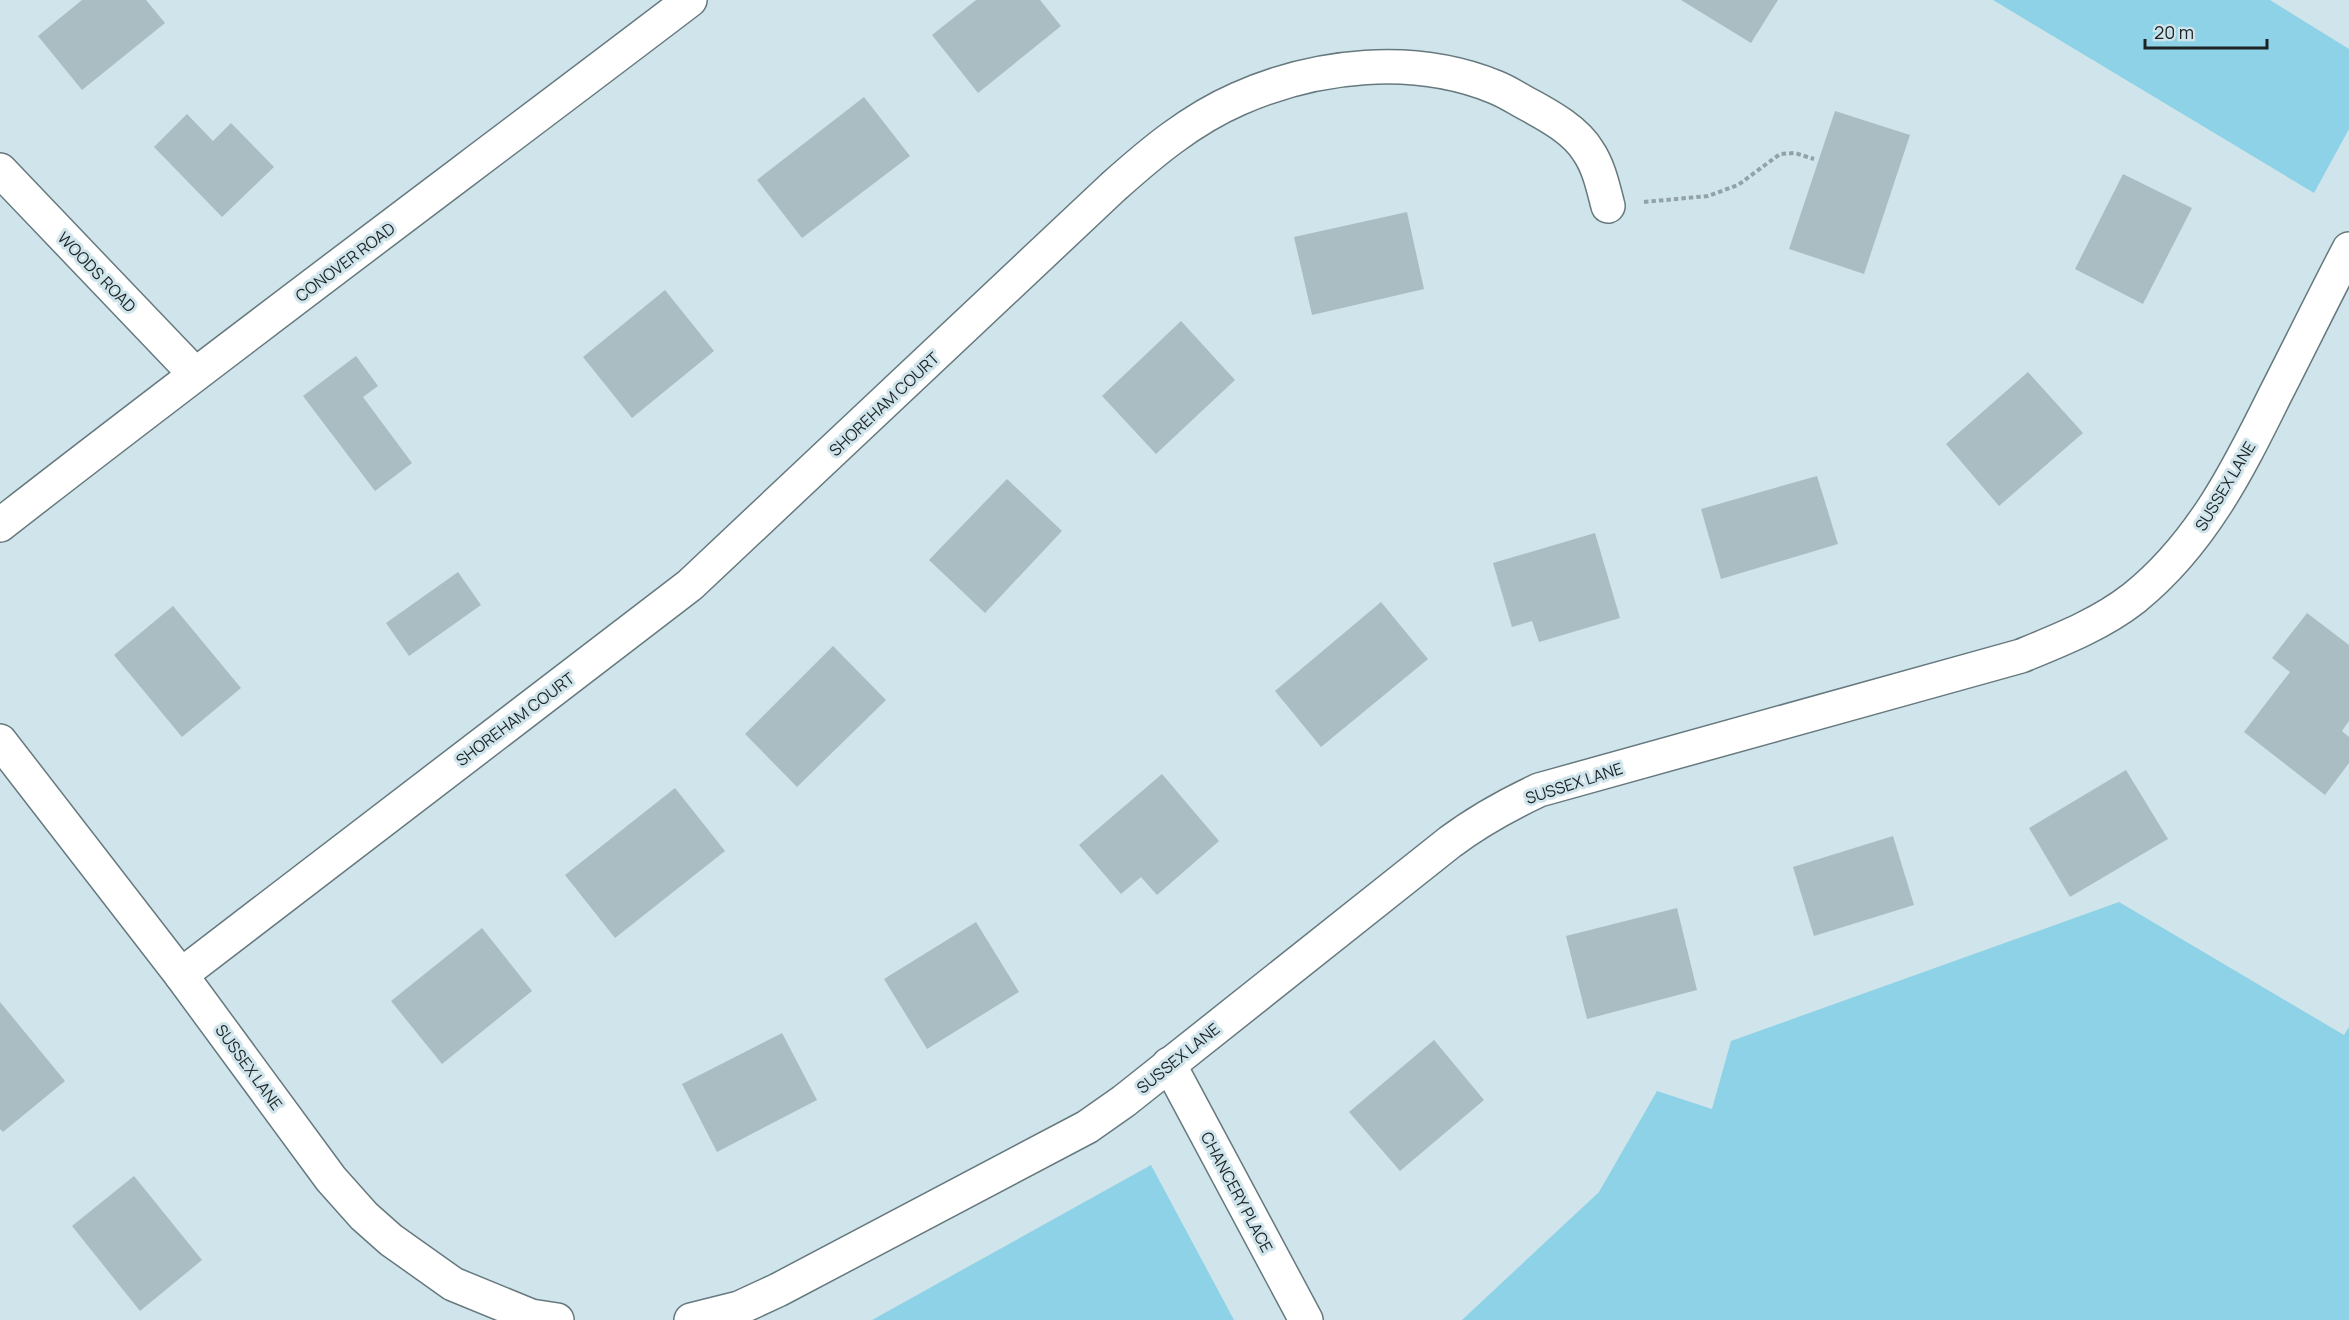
<svg xmlns="http://www.w3.org/2000/svg" width="2349" height="1320" font-family="Manrope,sans-serif">
<rect width="100%" height="100%" fill="#d0e5eb"/>
<g fill="#8dd2e6">
<path d="M1993 0H2270L2349 49V129L2314 193Z"/>
<path d="M2119 902 2344 1035 2349 1027V1320H1462L1599 1192 1657 1091 1712 1109 1731 1041Z"/>
<path d="M1151 1165 1234 1320H872Z"/>
</g>
<g fill="#a9bdc3">
<path d="M82 0H146L165 23 82 90 38 36Z"/>
<path d="M976 0H1040L1061 26 978 93 932 35Z"/>
<path d="M1681 0H1778L1751 43Z"/>
<path d="M864 97 910 156 802 238 757 180Z"/>
<path d="M1835 111 1910 135 1864 274 1789 249Z"/>
<path d="M187 114 213 141 231 123 274 167 222 217 154 147Z"/>
<path d="M2123 174 2192 208 2143 304 2075 269Z"/>
<path d="M1407 212 1424 289 1312 315 1294 237Z"/>
<path d="M665 290 714 351 632 418 583 357Z"/>
<path d="M1181 321 1235 380 1156 454 1102 396Z"/>
<path d="M356 356 378 386 363 397 412 463 375 491 303 396Z"/>
<path d="M2028 372 2083 433 1999 506 1946 444Z"/>
<path d="M1817 476 1838 544 1721 579 1701 509Z"/>
<path d="M1007 479 1062 531 985 613 929 560Z"/>
<path d="M1595 533 1620 618 1539 642 1532 621 1512 627 1493 563Z"/>
<path d="M458 572 481 605 409 656 386 623Z"/>
<path d="M1381 602 1428 659 1321 747 1275 691Z"/>
<path d="M173 606 241 688 182 737 114 655Z"/>
<path d="M2307 613 2349 645V721L2342 731 2349 737V763L2325 795 2244 732 2290 672 2272 658Z"/>
<path d="M833 646 886 700 797 787 745 734Z"/>
<path d="M2126 770 2168 839 2070 897 2029 828Z"/>
<path d="M1162 774 1219 841 1157 895 1141 877 1121 894 1079 845Z"/>
<path d="M675 788 725 851 615 938 565 875Z"/>
<path d="M1893 836 1914 905 1814 936 1793 867Z"/>
<path d="M1677 908 1697 990 1587 1019 1566 936Z"/>
<path d="M976 922 1019 992 927 1049 884 979Z"/>
<path d="M482 928 532 991 442 1064 391 1001Z"/>
<path d="M0 1002 65 1081 3 1132 0 1129Z"/>
<path d="M782 1033 817 1100 717 1152 682 1084Z"/>
<path d="M1434 1040 1484 1100 1400 1171 1349 1112Z"/>
<path d="M134 1176 202 1260 140 1311 72 1226Z"/>
</g>
<g fill="none" stroke-linecap="round" stroke-linejoin="round">
<g stroke="#66797e" stroke-width="36">
<g id="minor">
<path d="M0 170 194 373"/>
<path d="M0 741 181 975 331 1179 364 1216 391 1240 453 1284 531 1316 557 1320"/>
<path d="M181 975 690 585 1113 187C1151 153 1190 120 1238 99 1317 64 1414 54 1495 87 1508 92 1519 100 1531 106 1551 117 1576 131 1588 151 1599 167 1603 187 1608 206"/>
<path d="M1169 1064 1306 1320"/>
<path d="M691 1320 739 1308 778 1290 1087 1127 1124 1101 1450 842C1478 821 1507 805 1539 790L2021 656C2060 640 2101 624 2134 598 2201 544 2238 470 2275 395 2300 346 2324 297 2349 249"/>
</g>
</g>
<g stroke="#66797e" stroke-width="36">
<path id="tertiary" d="M0 525C228 347 460 175 690 0"/>
</g>
<path stroke="#92a3a8" stroke-width="4" stroke-dasharray="4.5 3" stroke-linecap="butt" d="M1644 202 1708 196 1738 185 1780 154 1795 153 1814 159"/>
<use href="#minor" stroke="#fff" stroke-width="33"/>
<use href="#tertiary" stroke="#fff" stroke-width="33"/>
</g>
<g text-anchor="middle" dominant-baseline="central" stroke-width="6" stroke-linejoin="round" paint-order="stroke">
<g font-size="16" fill="#1b2325" stroke="#d0e5eb">
<text transform="translate(345 262) rotate(-37)">CONOVER ROAD</text>
<text transform="translate(97 272) rotate(46)">WOODS ROAD</text>
<text transform="translate(884 404) rotate(-43)">SHOREHAM COURT</text>
<text transform="translate(2225 486) rotate(-59)">SUSSEX LANE</text>
<text transform="translate(515 719) rotate(-37)">SHOREHAM COURT</text>
<text transform="translate(1574 783) rotate(-18)">SUSSEX LANE</text>
<text transform="translate(1178 1058) rotate(-39)">SUSSEX LANE</text>
<text transform="translate(249 1067) rotate(54)">SUSSEX LANE</text>
<text transform="translate(1237 1192) rotate(62)">CHANCERY PLACE</text>
</g>
</g>
<path d="M2145 39v9h122v-9" fill="none" stroke="#1b2325" stroke-width="3"/>
<text x="2154" y="39" font-size="18" fill="#1b2325" stroke="#d0e5eb" stroke-width="4.5" paint-order="stroke">20 m</text>
</svg>
